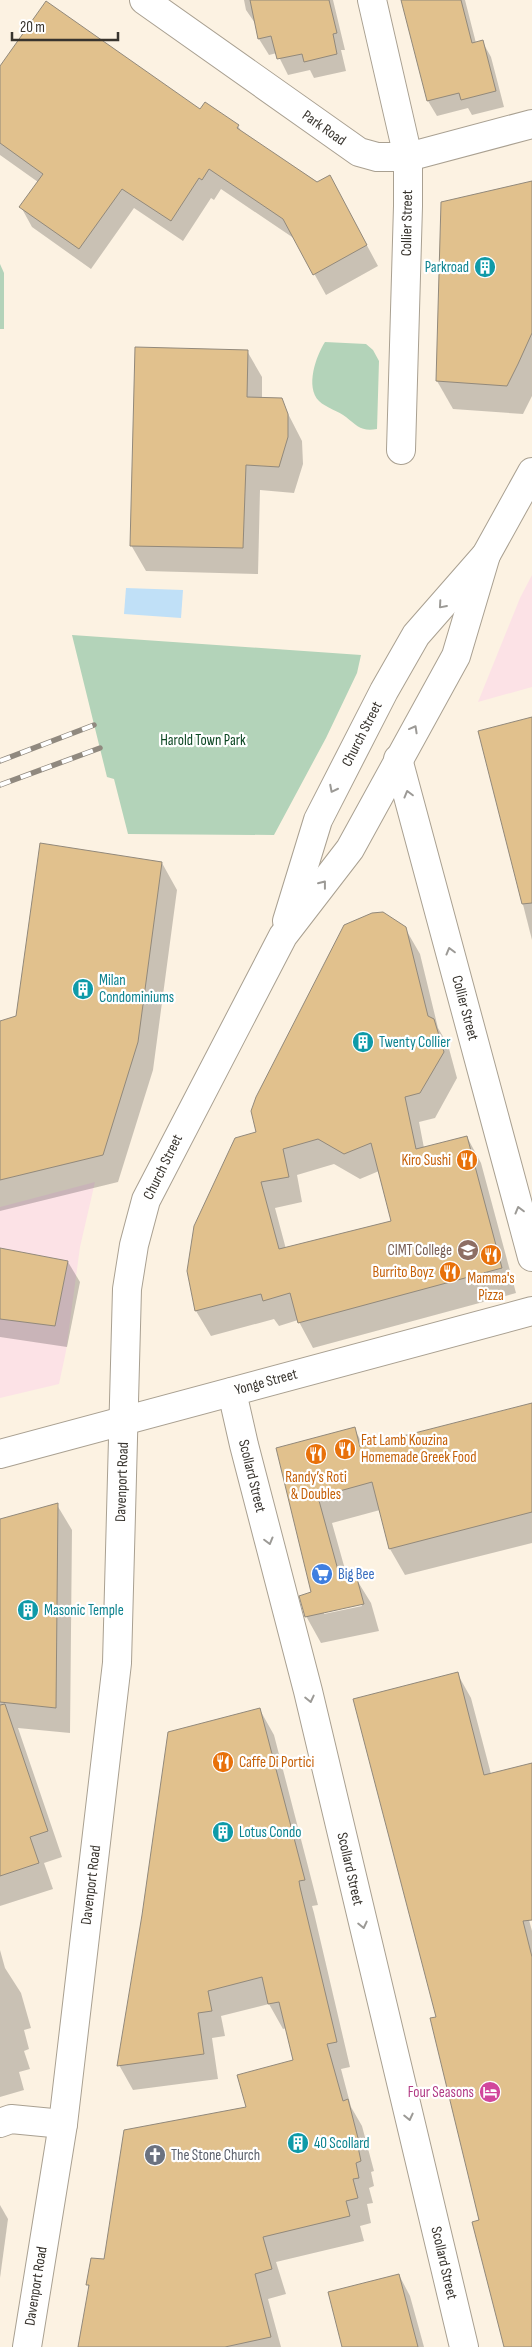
<svg xmlns="http://www.w3.org/2000/svg" width="532" height="2347" font-family="'Sofia Sans Condensed',sans-serif">
<rect width="100%" height="100%" fill="#fcf2e2"/>
<g fill="#fce2e6">
<path d="M532 575V687L478 702 520 598Z"/>
<path d="M95 1182 80 1247 66 1351 59 1384 0 1398V1207Z"/>
</g>
<g fill="#b3d3b9">
<path d="M0 264 4 273V329H0Z"/>
<path d="M325 342 366 344 373 350 379 361 377 429C362 432 357 426 346 417 339 411 326 408 319 401 305 387 316 356 325 342Z"/>
<path d="M72 635 361 655 357 673 326 738 274 835 128 834 114 779 107 777Z"/>
</g>
<path fill="#c0e0f7" d="M126 588 183 590 181 618 124 614Z"/>
<g fill="#0003" fill-rule="evenodd">
<path d="M244 0H333L345 50H341L346 71 314 78 310 70 288 75 277 53 269 55 259 39 257 26 246 10Z"/>
<path d="M403 0H465L476 43 482 41 491 57 504 107 472 115 468 108 437 116 428 101Z"/>
<path d="M0 68 201 111 238 126 243 134 341 197 378 266 326 295 295 239 221 189 214 200 211 198 183 241 134 208 91 269 32 227 21 207 38 182 0 155Z"/>
<path d="M532 183V396L523 414 453 409 437 381Z"/>
<path d="M247 351 262 377V399L281 400 302 441 303 464 294 493 260 490 258 574 146 571 131 545Z"/>
<path d="M532 719V940L479 732Z"/>
<path d="M162 863 177 890 153 1070 118 1182 0 1211V1022L18 1017Z"/>
<path d="M405 928 420 954 438 1028 448 1045 457 1078 435 1118 419 1122 424 1148 467 1137 481 1163 516 1293 313 1348 298 1320 279 1326 274 1319 211 1336 196 1311 258 1133ZM334 1164 360 1179 379 1171 392 1221 286 1249 275 1208 302 1202 297 1175Z"/>
<path d="M0 1249 68 1262 80 1282 67 1347 0 1337Z"/>
<path d="M532 1404V1543L405 1575 390 1549 380 1510 332 1523 348 1580 355 1577 371 1603 379 1631 321 1643 306 1616 312 1593 278 1449 354 1429 365 1447ZM361 1604 362 1606 324 1614V1611Z"/>
<path d="M57 1505 72 1530 70 1733 18 1728 62 1857 44 1863 53 1889 0 1906V1520Z"/>
<path d="M457 1673 471 1698 491 1774 532 1764V1896L523 1898 532 1931V2347H505L437 2018Z"/>
<path d="M260 1710 274 1735 318 1905 312 1906 314 1913 350 2067 341 2069 351 2107 362 2126 374 2171 371 2172 374 2186 369 2188 373 2203 367 2204 371 2223 360 2226 364 2241 276 2262 286 2294 268 2299 281 2347H78L90 2288 87 2284 105 2260 247 2108 295 2061 287 2028 283 2029 269 2004 221 2016 225 2036 212 2038 218 2079 133 2090 119 2065Z"/>
<path d="M0 1950 5 1968 21 1993 31 2028 24 2030 29 2049 24 2051 30 2069 19 2072 24 2090 0 2097Z"/>
<path d="M0 2205 8 2219 0 2278Z"/>
<path d="M399 2275 410 2296 424 2347H343Z"/>
</g>
<g fill="#e1c18d" stroke="#92897b" fill-rule="evenodd">
<path d="M250 0H329L337 33 333 34 337 54 304 62 302 54 277 59 271 36 258 39Z"/>
<path d="M401 0H461L472 43 483 40 496 91 461 100 459 93 427 101Z"/>
<path d="M46 1 200 109 205 102 239 125 237 128 317 182 330 175 367 245 313 275 283 219 209 169 202 180 199 178 171 221 122 189 79 249 19 207 43 174 0 143V66Z"/>
<path d="M532 181V333L518 364 507 386 436 381 441 202Z"/>
<path d="M135 347 248 350 247 397 282 398 288 414V437L279 467 246 465 243 548 130 546Z"/>
<path d="M532 717V903L522 904 478 731Z"/>
<path d="M40 843 162 862 138 1042 103 1155 0 1180V1021L16 1016Z"/>
<path d="M383 912 406 927 428 1016 434 1019 444 1052 420 1093 405 1097 416 1149 467 1136 502 1268 298 1323 290 1293 263 1301 261 1294 195 1311 187 1271 194 1226 235 1138 256 1132 251 1111 256 1097 344 925 372 913ZM318 1139 344 1154 371 1143 391 1221 279 1249 261 1182 289 1177 283 1149Z"/>
<path d="M0 1248 68 1261 55 1326 0 1319Z"/>
<path d="M532 1403V1512L389 1549 372 1482 318 1497 341 1581 356 1575 364 1604 305 1617 299 1596 311 1592 276 1448 355 1427 360 1447Z"/>
<path d="M58 1503 56 1708 0 1702V1519Z"/>
<path d="M458 1672 484 1775 532 1763V1920L523 1921 532 1957V2347H504L472 2222 479 2220 430 2018 436 2017 353 1699Z"/>
<path d="M5 1704 48 1831 30 1837 39 1863 0 1876V1705Z"/>
<path d="M260 1708 305 1880 299 1881 300 1887 337 2042 327 2044 343 2101 348 2099 360 2146 358 2147 361 2161 356 2163 359 2178 353 2179 358 2198 346 2201 350 2216 263 2237 272 2269 255 2274 271 2337 225 2347H78L89 2285H86L91 2258 104 2259 124 2130 246 2107 237 2075 293 2060 279 2002 268 2004 262 1977 208 1991 212 2011 198 2013 204 2054 117 2066 142 1915 168 1732Z"/>
<path d="M399 2274 418 2347H342L328 2292Z"/>
</g>
<g fill="none" stroke-linecap="round" stroke-linejoin="round">
<g stroke="#a9a091" stroke-width="30">
<g id="street">
<path d="M372 0 408 157V206L401 450"/>
<path d="M398 759 532 1257"/>
<path d="M232 1392 244 1445 308 1691 464 2347"/>
<path d="M0 2123 11 2119 63 2124"/>
</g>
</g>
<g stroke="#a9a091" stroke-width="30">
<path id="secondary" d="M144 0 359 152 377 157H408L532 124"/>
</g>
<g stroke="#a9a091" stroke-width="30">
<g id="primary">
<path d="M287 921 318 820 384 691 416 635 486 555 532 472"/>
<path d="M0 1454 532 1311"/>
<path d="M27 2347 63 2124 117 1663 127 1289 134 1245 146 1200 283 936 350 849 456 656 486 555"/>
</g>
</g>
<use href="#street" stroke="#fff" stroke-width="28"/>
<use href="#secondary" stroke="#fff" stroke-width="28"/>
<use href="#primary" stroke="#fff" stroke-width="28"/>
<g stroke="#90897f" stroke-width="5.5">
<g id="rail">
<path d="M0 761 94 725"/>
<path d="M0 785 100 748"/>
</g>
</g>
<use href="#rail" stroke="#fff" stroke-width="4" stroke-dasharray="11" stroke-linecap="butt"/>
</g>
<defs><path id="oneway-chevron" d="M-2-3.5L2.5 0L-2 3.5" fill="none" stroke-width="1.6" stroke-linecap="round" stroke-linejoin="round" transform="scale(1.25)"/></defs>
<g stroke="#9c9a96">
<use href="#oneway-chevron" transform="translate(442 605) rotate(131)"/>
<use href="#oneway-chevron" transform="translate(414 729) rotate(-61)"/>
<use href="#oneway-chevron" transform="translate(333 789) rotate(117)"/>
<use href="#oneway-chevron" transform="translate(408 794) rotate(-105)"/>
<use href="#oneway-chevron" transform="translate(323 884) rotate(-52)"/>
<use href="#oneway-chevron" transform="translate(450 951) rotate(-105)"/>
<use href="#oneway-chevron" transform="translate(519 1210) rotate(-105)"/>
<use href="#oneway-chevron" transform="translate(269 1541) rotate(75)"/>
<use href="#oneway-chevron" transform="translate(310 1699) rotate(77)"/>
<use href="#oneway-chevron" transform="translate(363 1925) rotate(77)"/>
<use href="#oneway-chevron" transform="translate(409 2117) rotate(77)"/>
</g>
<defs>
<g id="building-disc" transform="scale(1.125)"><circle r="9.5" fill="#0f9aa8" stroke="#fff"/><path d="M-4-6H4V6H1V3H-1V6H-4ZM-2.5-4.3h1.7v1.8h-1.7ZM.8-4.3h1.7v1.8H.8ZM-2.5-1h1.7V.8h-1.7ZM.8-1h1.7V.8H.8Z" fill="#fff"/></g>
<g id="restaurant-disc" transform="scale(1.125)"><circle r="9.5" fill="#e8710a" stroke="#fff"/><path d="M-5-6h1v4h1v-4h1v4h1v-4h1v5L-1.5 .5V6h-2V.5L-5-1ZM5-6V6H3V1.5H1.5Q1.5-4 5-6Z" fill="#fff"/></g>
<g id="university-disc" transform="scale(1.125)"><circle r="9.5" fill="#8d6e63" stroke="#fff"/><path d="M0-5L7-2L0 1L-7-2ZM-4 1L0 2.5L4 1V4Q0 6-4 4Z" fill="#fff"/></g>
<g id="supermarket-disc" transform="scale(1.125)"><circle r="9.5" fill="#3f7fe0" stroke="#fff"/><path d="M-6-5.5h2.5l.6 2H6L4.5 2H-2.5L-4.4-4H-6ZM-1.5 3.2a1.3 1.3 0 1 0 .1 0ZM3 3.2a1.3 1.3 0 1 0 .1 0Z" fill="#fff"/></g>
<g id="hotel-disc" transform="scale(1.125)"><circle r="9.5" fill="#d1479c" stroke="#fff"/><path d="M-6-4.5h1.5V1H6V5H4.5V3h-9V5H-6ZM-4 0a1.8 1.8 0 1 1 3.6 0ZM.5 0V-2.5h3Q6-2.5 6 0Z" fill="#fff"/></g>
<g id="church-disc" transform="scale(1.125)"><circle r="9.5" fill="#6b7280" stroke="#fff"/><path d="M-1.2-6h2.4v3.5h3.3v2.4h-3.3V6h-2.4V-.1h-3.3v-2.4h3.3Z" fill="#fff"/></g>
</defs>
<g fill-rule="evenodd">
<use href="#building-disc" x="485" y="267"/>
<use href="#building-disc" x="83" y="989"/>
<use href="#building-disc" x="363" y="1042"/>
<use href="#restaurant-disc" x="467" y="1160"/>
<use href="#university-disc" x="468" y="1250"/>
<use href="#restaurant-disc" x="491" y="1255"/>
<use href="#restaurant-disc" x="450" y="1272"/>
<use href="#restaurant-disc" x="345" y="1449"/>
<use href="#restaurant-disc" x="316" y="1454"/>
<use href="#supermarket-disc" x="322" y="1574"/>
<use href="#building-disc" x="28" y="1610"/>
<use href="#restaurant-disc" x="223" y="1762"/>
<use href="#building-disc" x="223" y="1832"/>
<use href="#hotel-disc" x="490" y="2092"/>
<use href="#building-disc" x="298" y="2143"/>
<use href="#church-disc" x="155" y="2155"/>
</g>
<g text-anchor="middle" dominant-baseline="central" stroke-width="4.5" stroke-linejoin="round" paint-order="stroke">
<g font-size="15" fill="#38342e" stroke="#fff">
<text transform="translate(324 128) rotate(35)">Park Road</text>
<text transform="translate(407 223) rotate(-89)">Collier Street</text>
<text transform="translate(362 734) rotate(-63)">Church Street</text>
<text transform="translate(465 1008) rotate(75)">Collier Street</text>
<text transform="translate(163 1167) rotate(-64)">Church Street</text>
<text transform="translate(266 1382) rotate(-15)">Yonge Street</text>
<text transform="translate(252 1476) rotate(76)">Scollard Street</text>
<text transform="translate(122 1482) rotate(-88)">Davenport Road</text>
<text transform="translate(350 1869) rotate(77)">Scollard Street</text>
<text transform="translate(91 1885) rotate(-83)">Davenport Road</text>
<text transform="translate(444 2263) rotate(77)">Scollard Street</text>
<text transform="translate(36 2286) rotate(-81)">Davenport Road</text>
</g>
<g font-size="15" fill="#0d838f" stroke="#fff" text-anchor="start">
<text x="469" y="267" text-anchor="end">Parkroad</text>
<text x="99" y="980">Milan<tspan x="99" dy="17">Condominiums</tspan></text>
<text x="379" y="1042">Twenty Collier</text>
<text x="44" y="1610">Masonic Temple</text>
<text x="239" y="1832">Lotus Condo</text>
<text x="314" y="2143">40 Scollard</text>
</g>
<g font-size="15" fill="#0b4622" stroke="#fff">
<text x="203" y="740">Harold Town Park</text>
</g>
<g font-size="15" fill="#c56008" stroke="#fff" text-anchor="end">
<text x="451" y="1160">Kiro Sushi</text>
<text x="434" y="1272">Burrito Boyz</text>
<text x="491" y="1278" text-anchor="middle">Mamma's<tspan x="491" dy="17">Pizza</tspan></text>
<text x="361" y="1440" text-anchor="start">Fat Lamb Kouzina<tspan x="361" dy="17">Homemade Greek Food</tspan></text>
<text x="316" y="1477" text-anchor="middle">Randy’s Roti<tspan x="316" dy="17">&amp; Doubles</tspan></text>
<text x="239" y="1762" text-anchor="start">Caffe Di Portici</text>
</g>
<g font-size="15" fill="#785e54" stroke="#fff" text-anchor="end">
<text x="452" y="1250">CIMT College</text>
</g>
<g font-size="15" fill="#366cbe" stroke="#fff" text-anchor="start">
<text x="338" y="1574">Big Bee</text>
</g>
<g font-size="15" fill="#b23c85" stroke="#fff" text-anchor="end">
<text x="474" y="2092">Four Seasons</text>
</g>
<g font-size="15" fill="#5b616d" stroke="#fff" text-anchor="start">
<text x="171" y="2155">The Stone Church</text>
</g>
</g>
<path d="M12 32v8h106v-8" fill="none" stroke="#38342e" stroke-width="2.5"/>
<text x="20" y="32" font-size="15" fill="#38342e" stroke="#ffffff" stroke-width="4" paint-order="stroke">20 m</text>
</svg>
